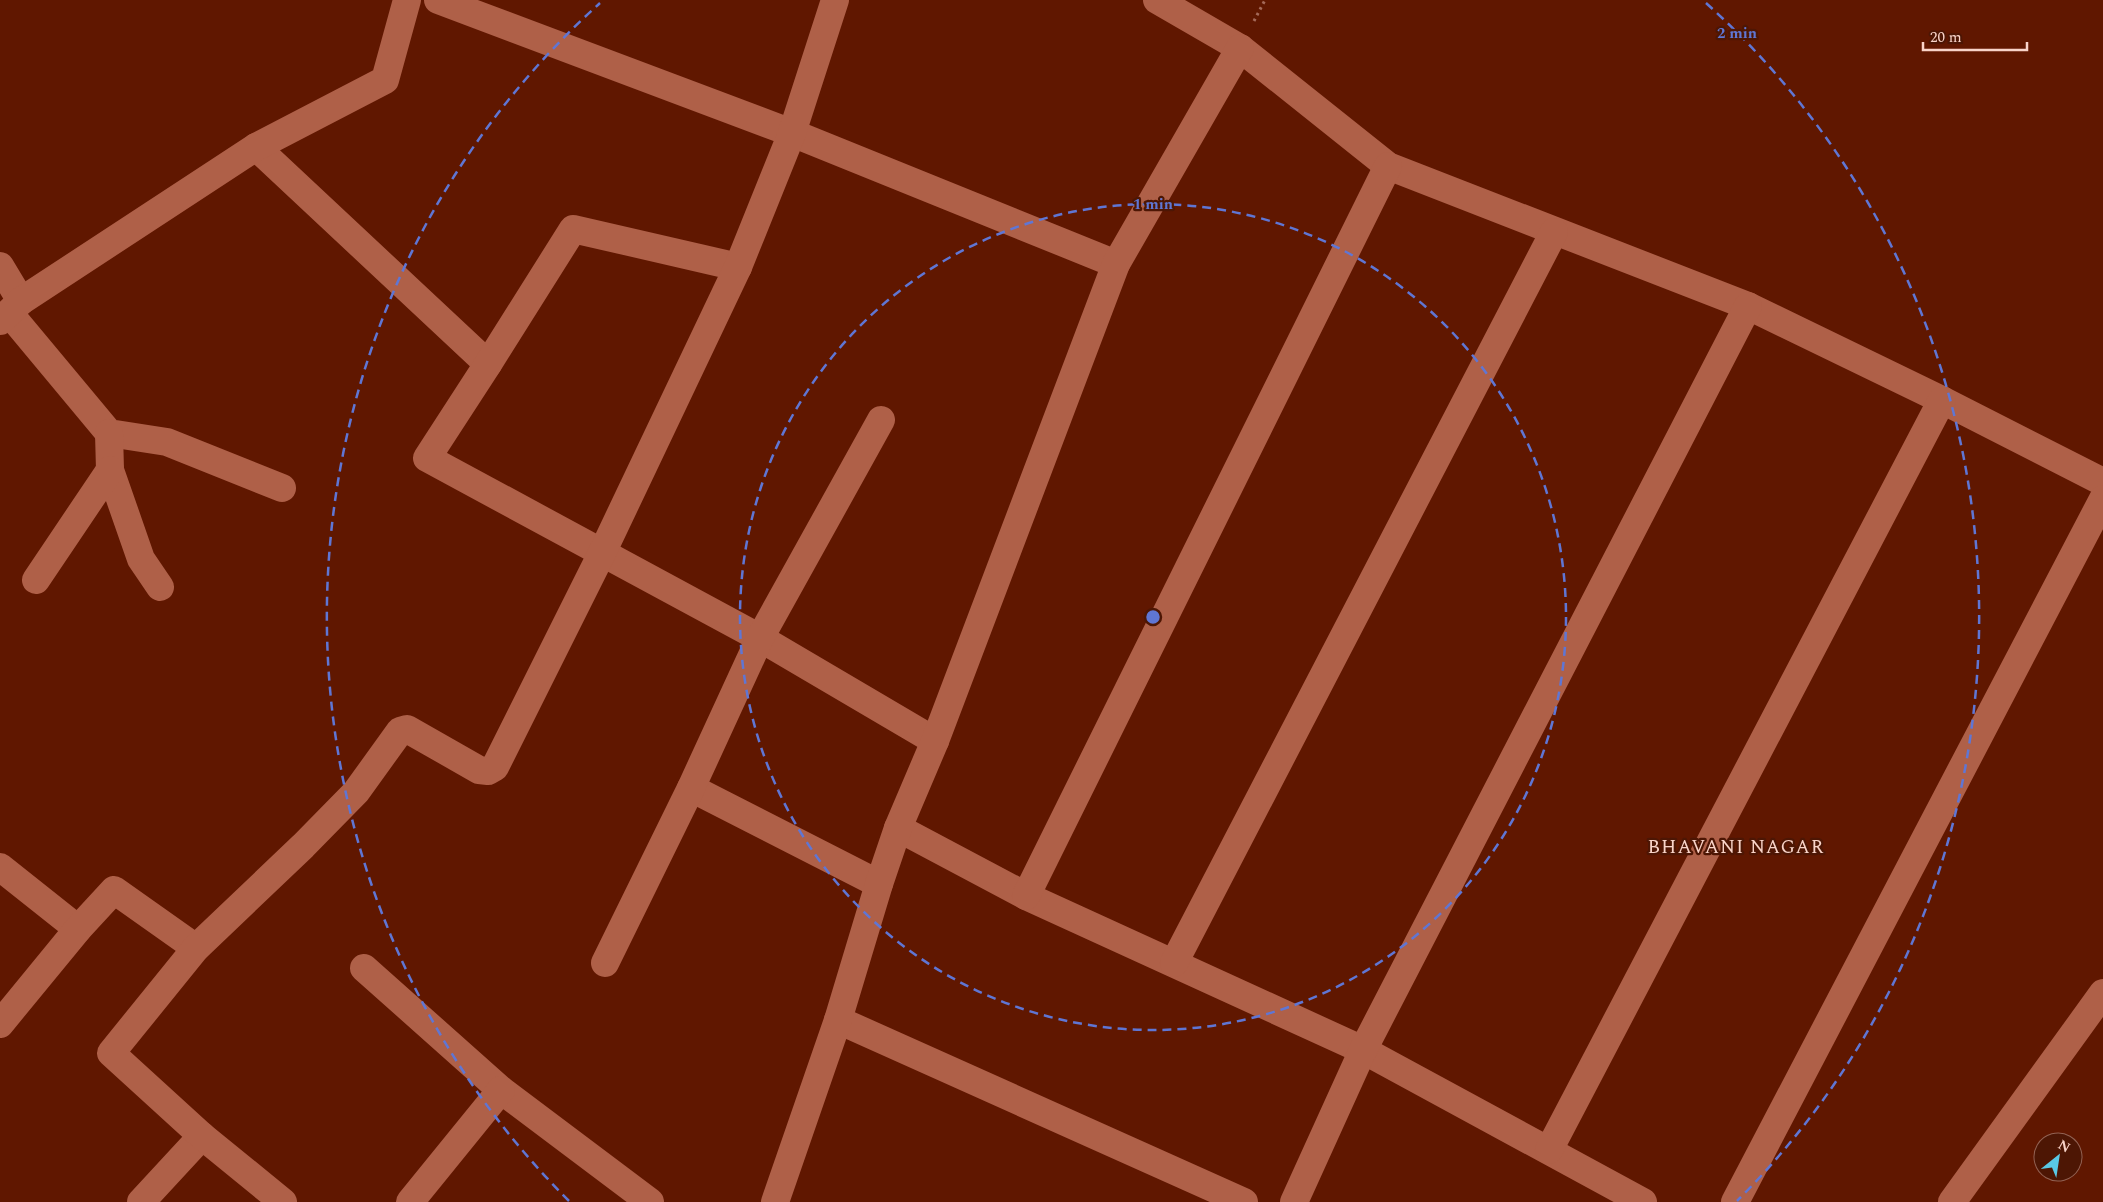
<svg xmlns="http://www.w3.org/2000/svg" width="2103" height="1202" font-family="Spectral,serif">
<rect width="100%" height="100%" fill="#601700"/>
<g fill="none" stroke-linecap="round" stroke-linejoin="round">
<path stroke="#a46a59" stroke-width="3" stroke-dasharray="2.5 4" stroke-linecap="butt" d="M1254 21 1265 0"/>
<g stroke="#af6048" stroke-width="28">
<path d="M438 0 792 133 1116 264"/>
<path d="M1157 0 1240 48 1388 166 1748 306 1942 400 2103 482"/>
<path d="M256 147 488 364"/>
<path d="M0 266 21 301"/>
<path d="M738 267 573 229 488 364 427 458 760 638 935 741"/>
<path d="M9 313 109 433 167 442 282 488"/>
<path d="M0 321 21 301 256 147 385 80 407 0"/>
<path d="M109 433 110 470 141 559 160 587"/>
<path d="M36 580 110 470"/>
<path d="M691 788 879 884"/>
<path d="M898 828 1026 896 1363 1050 1643 1202"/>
<path d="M0 867 78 929"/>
<path d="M1026 896 1388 166"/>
<path d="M605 963 691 788 760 638 881 420"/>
<path d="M1174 963 1554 232"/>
<path d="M364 968 501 1090 650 1202"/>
<path d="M838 1020 1244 1202"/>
<path d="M0 1024 78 929 114 890 196 948"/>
<path d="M1549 1150 1942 400"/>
<path d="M141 1202 202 1136"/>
<path d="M283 1202 202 1136 111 1053 196 948 303 846 356 792 400 731 407 729 479 770 488 771 495 767 602 553 738 267 792 133 835 0"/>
<path d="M410 1202 501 1090"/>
<path d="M775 1202 838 1020 879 884 898 828 935 741 1116 264 1240 48"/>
<path d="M1294 1202 1363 1050 1748 306"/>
<path d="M1735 1202 2103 499"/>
<path d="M1952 1202 2103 993"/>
</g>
</g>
<g fill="none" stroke="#5f76d4" stroke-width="2.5" stroke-dasharray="9 6">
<circle cx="1153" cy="617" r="413"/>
<path d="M569 1201A826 826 0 0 1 600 3M1706 3A826 826 0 0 1 1737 1201"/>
</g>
<g text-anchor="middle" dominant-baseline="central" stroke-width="4.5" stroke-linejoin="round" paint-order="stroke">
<g font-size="19" letter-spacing="1" fill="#f9d4c9" stroke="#4d1604">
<text x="1736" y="847">BHAVANI NAGAR</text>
</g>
</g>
<circle cx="1153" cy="617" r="8" fill="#5f76d4" stroke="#4d1604" stroke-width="2.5"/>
<g font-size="15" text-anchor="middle" font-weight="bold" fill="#5f76d4" stroke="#4d1604" stroke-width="4.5" stroke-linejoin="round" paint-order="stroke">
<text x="1737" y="38">2 min</text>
<text x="1153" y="209">1 min</text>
</g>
<g transform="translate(2058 1157) rotate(30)"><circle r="24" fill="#4d1604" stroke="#926253"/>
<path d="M0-4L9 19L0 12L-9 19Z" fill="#59c8e5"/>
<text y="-8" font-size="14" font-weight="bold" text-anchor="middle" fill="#f9d4c9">N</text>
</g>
<path d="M1923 42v8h104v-8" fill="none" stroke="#f9d4c9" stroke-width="2.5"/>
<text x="1930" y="42" font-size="15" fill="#f9d4c9" stroke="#4d1604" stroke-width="4" paint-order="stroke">20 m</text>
</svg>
